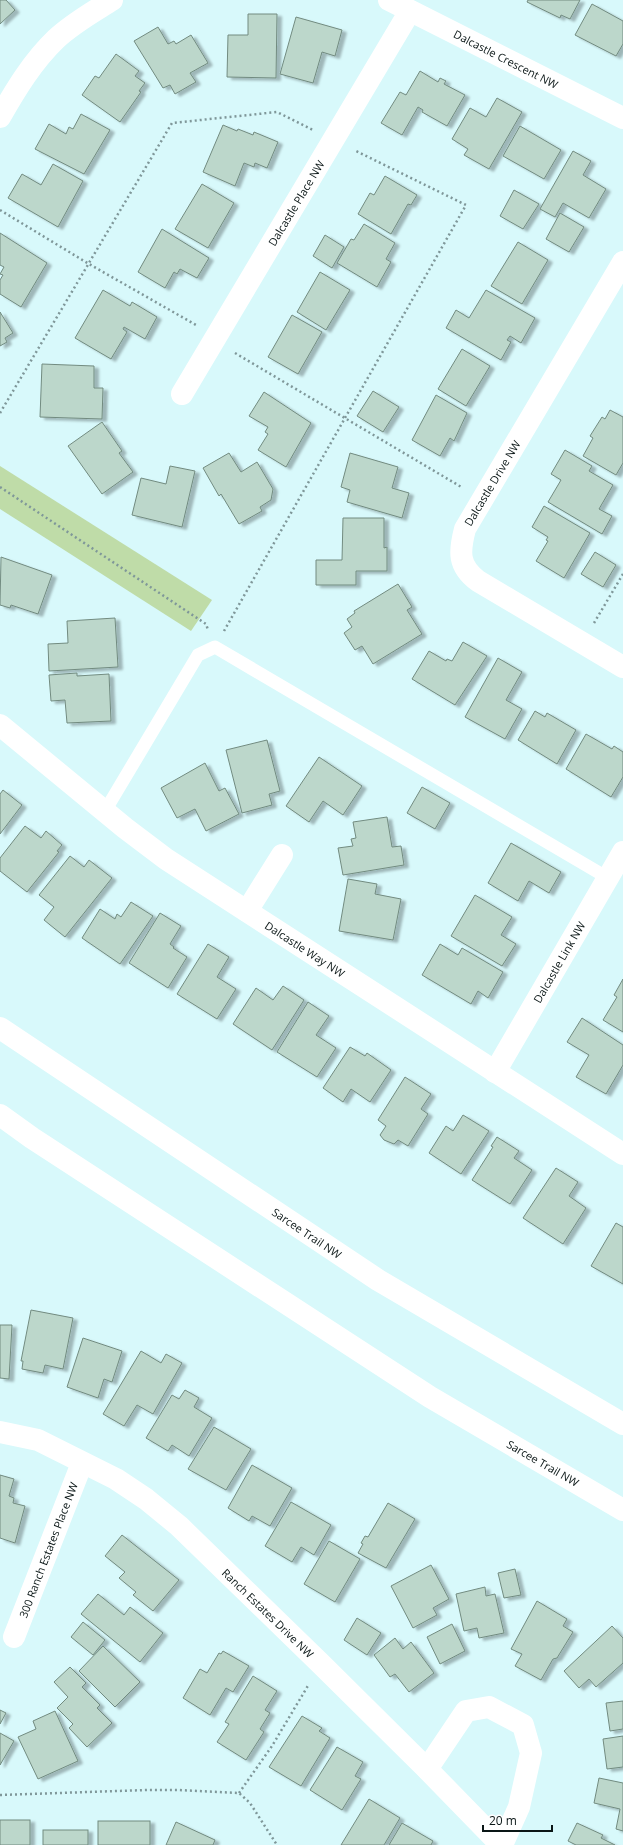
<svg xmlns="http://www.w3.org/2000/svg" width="623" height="1845" font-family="'Open Sans',sans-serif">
<defs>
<filter id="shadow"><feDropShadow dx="4.5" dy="2.5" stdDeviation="1" flood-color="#0004"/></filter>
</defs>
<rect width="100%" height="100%" fill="#d8f9fb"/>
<path fill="#bfdca8" d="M0 466 212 600 191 631 0 509Z"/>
<g fill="#bcd7cb" stroke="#728b80" filter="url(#shadow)">
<path d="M0 0H6L15 10 0 24Z"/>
<path d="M528 0H580L570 19 561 15 560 18 527 2Z"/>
<path d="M592 4 623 21V44L616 56 575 35Z"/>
<path d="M248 14H277L276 78 227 77 228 35H248Z"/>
<path d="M296 17 342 30 335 56 322 52 313 83 280 74Z"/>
<path d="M158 27 168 44 174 41 176 44 191 35 208 63 190 73 196 82 175 94 170 85 163 88 134 41Z"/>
<path d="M116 54 139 71 135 76 145 83 139 91 141 92 120 122 82 95 95 76 99 78Z"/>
<path d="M420 71 438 82 440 78 446 81 444 84 465 95 447 126 422 112 423 110 418 107 402 135 381 123 400 92 406 95Z"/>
<path d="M497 98 522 112 489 169 464 155 468 149 452 139 470 108 486 117Z"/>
<path d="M81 114 110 130 84 174 35 149 49 124 66 134 69 127 73 129Z"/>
<path d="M223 125 237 131 238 129 253 135 254 132 278 142 267 168 255 163 254 167 244 163 235 186 203 172Z"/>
<path d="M520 126 561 150 544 179 503 156Z"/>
<path d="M573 151 591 161 583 175 606 189 589 218 563 203 555 217 540 209Z"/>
<path d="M53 164 83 181 58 227 8 198 22 174 41 185Z"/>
<path d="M385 176 417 195 411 205 408 204 391 234 358 214 370 193 374 195Z"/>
<path d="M202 184 234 203 208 248 175 229Z"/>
<path d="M514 190 539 204 523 229 500 216Z"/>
<path d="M560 213 584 227 569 252 546 239Z"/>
<path d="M364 224 395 243 386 259 391 262 377 287 337 263 351 239 354 240Z"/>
<path d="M162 229 209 258 197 278 180 269 177 274 174 272 165 288 138 272Z"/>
<path d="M0 233 47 263 21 307 0 294V280L3 275 0 274 4 267 0 265Z"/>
<path d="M325 235 344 247 332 268 313 256Z"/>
<path d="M518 242 548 260 522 304 491 286Z"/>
<path d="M320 272 350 290 326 330 297 312Z"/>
<path d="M103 290 130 306 132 302 157 317 145 339 124 327 123 329 127 332 111 359 75 338Z"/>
<path d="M486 290 535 318 521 343 510 336 507 340 511 342 501 360 446 328 456 310 469 318Z"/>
<path d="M0 312 13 333 5 338 7 342 0 346Z"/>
<path d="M292 315 322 332 298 374 268 357Z"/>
<path d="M462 349 490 366 466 406 438 389Z"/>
<path d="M42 364 94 366V388H103L102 419 40 417Z"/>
<path d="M373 391 399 407 383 432 357 416Z"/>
<path d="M264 392 311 423 286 467 258 450 268 434 265 432 268 427 249 416Z"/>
<path d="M436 395 467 413 454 441 450 438 440 456 412 440Z"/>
<path d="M610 410 623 417V463L616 475 583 456 593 438 590 436 602 417 605 419Z"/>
<path d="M102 422 122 451 119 453 133 472 102 494 68 446Z"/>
<path d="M565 450 592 466 589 471 613 485 599 509 612 516 602 534 548 502 561 480 551 474Z"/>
<path d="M229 453 241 472 257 462 273 489 271 500 260 507 262 511 239 524 221 494 219 496 203 468Z"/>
<path d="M350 453 398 467 392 488 409 493 402 518 347 502 350 490 341 487Z"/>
<path d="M170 466 195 471 182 527 132 515 141 478 166 484Z"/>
<path d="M544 506 590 533 564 578 536 561 548 541 546 540 548 537 532 527Z"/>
<path d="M343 518H384V548L387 547V571H356V585H316V560H342Z"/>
<path d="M595 552 616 565 603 587 581 574Z"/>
<path d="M1 557 52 575 38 614 11 605 10 608 0 605Z"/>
<path d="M398 584 412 607 407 610 422 634 373 664 362 646 355 650 344 633 352 627 347 619 355 613 354 611Z"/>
<path d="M115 618 118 667 49 671 48 644 68 643 67 621Z"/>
<path d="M463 642 487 656 455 705 412 679 429 651 446 661 447 659 452 661Z"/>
<path d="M498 658 522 672 506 700 522 709 505 739 465 717Z"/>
<path d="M77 673V676L109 674 111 721 67 723 65 700 51 701 49 675Z"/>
<path d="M535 711 545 717 547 713 576 730 557 764 518 740Z"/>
<path d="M586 734 612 749 614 746 623 752V777L611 797 566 769Z"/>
<path d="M267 740 280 791 269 794 272 805 242 813 226 750Z"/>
<path d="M319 757 362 786 343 815 323 801 309 822 286 806Z"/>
<path d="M205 763 219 791 225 788 239 814 206 831 195 809 177 818 161 788Z"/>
<path d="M422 787 450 803 435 829 407 813Z"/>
<path d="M3 790 22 805 0 834V794Z"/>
<path d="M387 817 392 847 401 846 404 865 343 875 338 848 353 846 351 839 356 838 353 822Z"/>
<path d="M25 826 41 838 46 831 62 845 57 851 59 852 27 892 0 871V858Z"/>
<path d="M511 843 561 872 549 893 529 881 518 901 488 883Z"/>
<path d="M70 856 84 867 89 860 112 878 65 937 44 920 54 907 39 895Z"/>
<path d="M348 879 377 884 375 894 401 899 393 940 339 931Z"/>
<path d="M475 895 512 917 501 935 516 944 502 966 451 936Z"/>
<path d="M131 902 153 916 120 964 82 938 100 909 115 919 117 914 121 917Z"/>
<path d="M160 913 181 926 170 944 174 947 173 948 187 957 168 988 129 963Z"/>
<path d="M208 944 229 957 217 977 236 989 217 1019 177 994Z"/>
<path d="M440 944 458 955 462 948 503 972 488 998 478 991 471 1004 422 975Z"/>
<path d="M623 979V1032L603 1020 617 997 614 995Z"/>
<path d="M283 986 304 1000 272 1050 233 1024 256 988 273 1000Z"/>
<path d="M308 1002 329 1016 316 1035 336 1048 317 1077 277 1052Z"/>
<path d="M582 1018 623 1045V1065L606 1094 576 1077 589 1055 567 1042Z"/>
<path d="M350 1047 365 1056 367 1053 391 1070 370 1102 351 1089 343 1102 323 1088Z"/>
<path d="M405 1077 431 1094 421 1109 428 1114 408 1146 398 1140 394 1144 384 1140 380 1135 386 1126 378 1120Z"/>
<path d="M463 1115 489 1131 461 1174 429 1153 446 1126 453 1131Z"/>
<path d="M497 1137 519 1151 514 1158 532 1170 510 1204 472 1180 493 1147 491 1146Z"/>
<path d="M556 1168 578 1182 569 1196 586 1208 563 1244 523 1218Z"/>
<path d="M616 1223 623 1227V1284L591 1266Z"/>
<path d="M31 1310 73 1318 63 1369 45 1365 43 1373 22 1369 23 1361H21Z"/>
<path d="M0 1325H12L9 1379 0 1378Z"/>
<path d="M83 1338 122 1351 112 1382 104 1379 98 1398 67 1387Z"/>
<path d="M141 1351 161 1363 166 1354 182 1363 153 1414 137 1405 124 1426 103 1414Z"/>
<path d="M185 1390 199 1398 194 1407 212 1418 189 1456 172 1445 168 1451 146 1438 172 1395 179 1399Z"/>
<path d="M214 1427 251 1449 226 1490 188 1469Z"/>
<path d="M252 1465 292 1488 270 1526 252 1516 249 1521 228 1508Z"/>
<path d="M0 1475 14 1479 9 1496 14 1498 13 1503 25 1506 15 1543 0 1538Z"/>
<path d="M291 1502 331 1525 314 1555 301 1547 292 1562 265 1546Z"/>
<path d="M388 1503 415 1519 386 1568 358 1553 363 1544 361 1543 365 1536 368 1537Z"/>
<path d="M122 1535 179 1580 153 1611 133 1595 136 1592 119 1578 125 1572 105 1556Z"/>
<path d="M329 1541 360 1559 335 1602 304 1584Z"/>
<path d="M431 1565 449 1599 433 1608 437 1615 413 1628 391 1586Z"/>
<path d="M515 1569 521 1595 504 1598 498 1573Z"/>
<path d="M485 1587 486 1596 495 1594 504 1633 479 1638 477 1628 464 1631 456 1594Z"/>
<path d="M98 1594 124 1615 130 1607 163 1633 140 1662 81 1614Z"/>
<path d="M537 1601 567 1619 563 1626 573 1632 557 1658 553 1659 541 1680 515 1666 522 1654 511 1649Z"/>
<path d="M357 1618 381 1633 367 1655 344 1640Z"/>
<path d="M83 1622 105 1640 93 1655 71 1637Z"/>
<path d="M452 1624 465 1651 440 1664 427 1637Z"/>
<path d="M612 1626 623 1638V1663L596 1687 589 1679 579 1688 564 1671Z"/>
<path d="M395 1638 403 1649 411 1642 434 1673 409 1692 395 1674 390 1677 374 1655Z"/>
<path d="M103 1646 140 1682 115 1707 79 1671Z"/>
<path d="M223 1651 249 1666 233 1692 226 1688 210 1715 183 1698 200 1669 207 1673 219 1653 221 1654Z"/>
<path d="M70 1667 86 1683 82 1687 100 1705 97 1708 112 1723 87 1747 69 1728 73 1724 57 1708 68 1697 54 1682Z"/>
<path d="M253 1676 277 1691 265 1710 270 1713 260 1729 264 1732 246 1760 217 1742 229 1724 225 1722Z"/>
<path d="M623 1701V1729L610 1731 606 1703Z"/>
<path d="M0 1710 6 1713 0 1724Z"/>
<path d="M55 1711 78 1761 38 1779 18 1737 36 1729 33 1721Z"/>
<path d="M302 1716 322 1728 319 1731 330 1738 301 1786 269 1767Z"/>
<path d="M0 1733 14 1741 0 1765Z"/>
<path d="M623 1736V1767L607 1769 603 1739Z"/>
<path d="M337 1747 363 1762 355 1776 361 1779 342 1810 310 1790Z"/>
<path d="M599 1778 623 1783V1831L616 1829 620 1809 594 1803Z"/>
<path d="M369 1799 400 1818 384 1845H341Z"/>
<rect x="0" y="1820" width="30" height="25"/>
<rect x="98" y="1821" width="52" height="24"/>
<path d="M176 1822 215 1840 213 1845H166Z"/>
<path d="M402 1823 433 1841 431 1845H389Z"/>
<path d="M577 1823 603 1835 601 1838 615 1845H576L568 1841Z"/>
<rect x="43" y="1830" width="45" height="15"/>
</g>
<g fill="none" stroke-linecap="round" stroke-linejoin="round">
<g stroke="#7f9799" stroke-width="2.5" stroke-dasharray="2 3" stroke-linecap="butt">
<path d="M0 210 89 264 196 325"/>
<path d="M235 353 463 488"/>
<path d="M0 413 172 123 277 112 313 130"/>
<path d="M0 487 206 624 208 630"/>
<path d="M594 623 623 574"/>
<path d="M224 631 466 205 354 150"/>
<path d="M239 1793 272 1746 309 1684"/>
<path d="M0 1795 147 1790H179L239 1793 250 1803 277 1845"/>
</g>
<path stroke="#fff" stroke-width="13" d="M105 811 198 655 215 647 608 878"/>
<g stroke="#fff" stroke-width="22">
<path d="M389 0 623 118"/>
<path d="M0 117C16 89 33 61 56 39 73 23 93 12 112 0"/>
<path d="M623 262 465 529C459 552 458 566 478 581L623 667"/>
<path d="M182 394 410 11"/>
<path d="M0 725 125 828 166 859 623 1154"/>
<path d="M247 911 282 855"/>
<path d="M495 1072 623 852"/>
<path d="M0 1432 38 1440 116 1479 146 1499 179 1526 322 1665 427 1769 501 1845"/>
<path d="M14 1637 82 1463"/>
<path d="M427 1769 466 1711 489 1707 523 1725 531 1753 519 1807 502 1845"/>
</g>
<g stroke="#fff" stroke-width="22">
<path d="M0 1028 378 1280 623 1424"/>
<path d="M0 1115 32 1138 430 1397 623 1510"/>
</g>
</g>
<g text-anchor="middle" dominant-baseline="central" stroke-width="4" stroke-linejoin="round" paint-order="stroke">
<g font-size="11" fill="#0a1616" stroke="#fff">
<text transform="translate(506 59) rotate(27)">Dalcastle Crescent NW</text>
<text transform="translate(296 203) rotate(-59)">Dalcastle Place NW</text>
<text transform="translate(492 483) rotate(-59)">Dalcastle Drive NW</text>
<text transform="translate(305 949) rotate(33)">Dalcastle Way NW</text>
<text transform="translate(559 962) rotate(-60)">Dalcastle Link NW</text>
<text transform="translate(307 1233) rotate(34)">Sarcee Trail NW</text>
<text transform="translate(543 1463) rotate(30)">Sarcee Trail NW</text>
<text transform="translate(48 1550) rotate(-69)">300 Ranch Estates Place NW</text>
<text transform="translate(268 1613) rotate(44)">Ranch Estates Drive NW</text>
</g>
</g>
<path d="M483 1825v6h69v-6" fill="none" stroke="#0a1616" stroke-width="2"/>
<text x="489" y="1825" font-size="12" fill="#0a1616" stroke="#ffffff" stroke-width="3" paint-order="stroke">20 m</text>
</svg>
